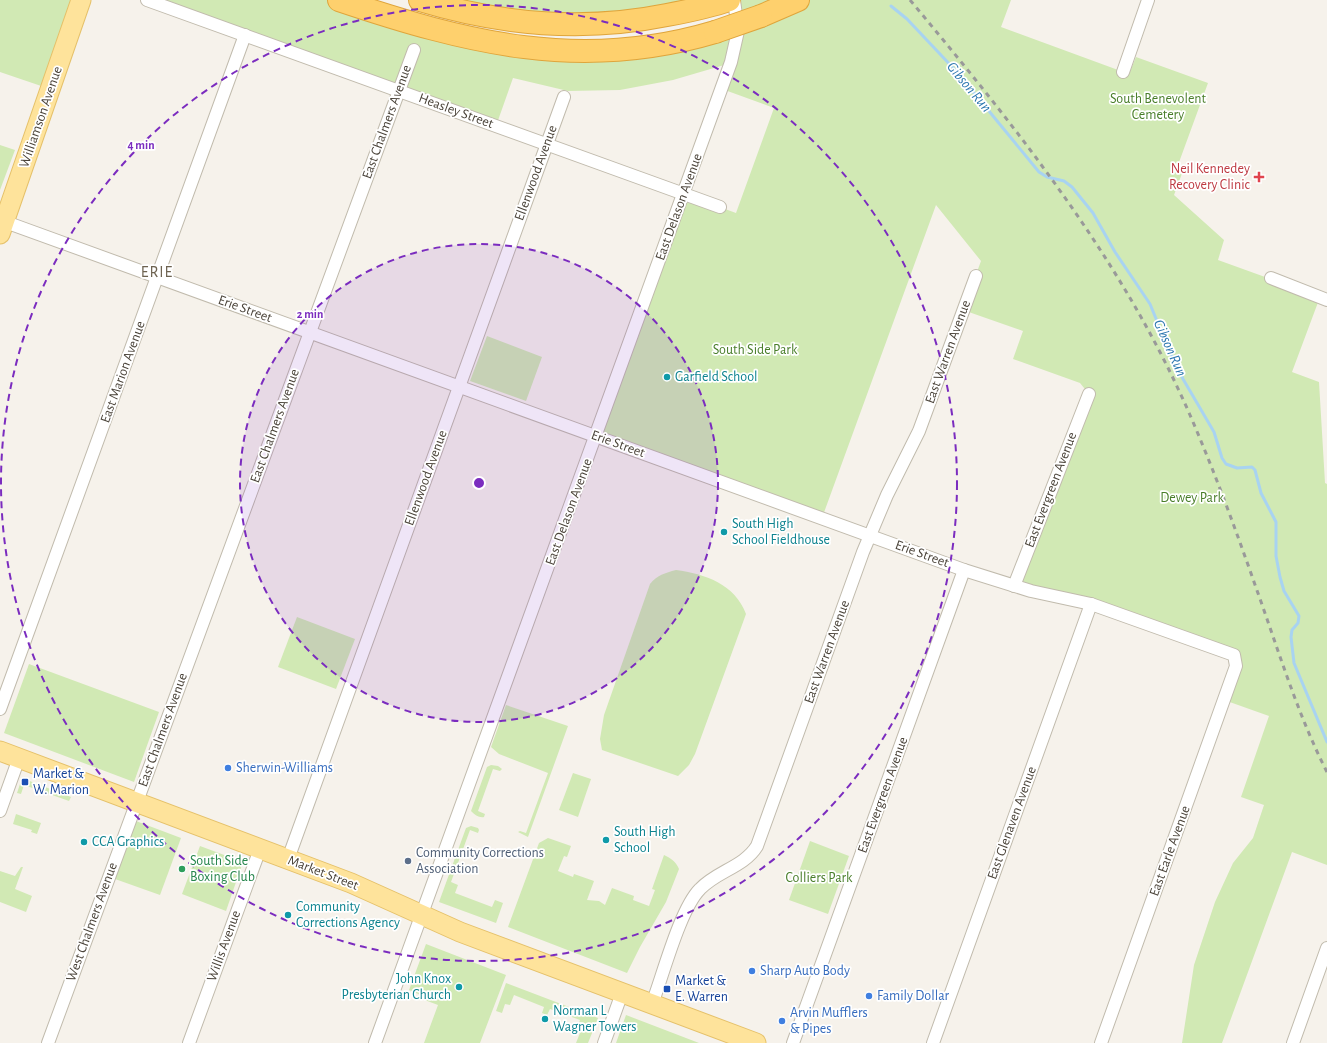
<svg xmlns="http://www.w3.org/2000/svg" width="1327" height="1043" font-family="'Alegreya Sans',sans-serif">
<rect width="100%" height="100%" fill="#f6f2eb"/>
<g fill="#d1e9b4">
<path d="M0 0H81L50 89 0 72Z"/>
<path d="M147 0H339L542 50 737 24 734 0H1011L1001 27 1129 74 1136 57 1208 83 1178 165 1184 168 1174 195 1224 240 1218 260 1320 297 1292 372 1319 382 1325 483 1327 484V865L1292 852 1222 1043H1182L1194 965 1215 902 1233 863 1253 838 1264 805 1241 797 1269 716 1224 700 1234 655 1014 586 1089 394 1080 383 1013 359 1023 331 963 310 981 261 936 205 822 518 597 436 684 194 736 213 774 108 722 89 731 63 673 80 620 90 568 91 513 78 496 126Z"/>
<path d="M420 0H728L620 23Z"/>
<path d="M0 145 15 150 0 190Z"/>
<path d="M487 336 542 357 526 401 470 381Z"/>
<path d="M676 570C705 574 735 584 746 614L695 754 689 765 678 776 602 750 600 739 604 715 650 584C657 575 665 573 676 570Z"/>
<path d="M297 617 355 639 336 689 278 667Z"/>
<path d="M29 664 159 712 134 782 4 733Z"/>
<path d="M506 705 568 726 528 837 518 832 520 831 526 833 548 773 499 754 491 747Z"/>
<path d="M491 765 498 766 502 769 500 771 493 769 478 811 485 814 484 817C479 818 475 815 471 811L487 767Z"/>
<path d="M573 773 591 779 578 817 559 810Z"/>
<path d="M22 778 71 797 69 801 24 785 21 794 17 793Z"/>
<path d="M16 814 41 823 37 834 31 832 32 830 13 824Z"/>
<path d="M136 821 181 838 160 895 115 879Z"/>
<path d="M471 826 478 828 479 830 478 833 470 830 451 882 458 885 455 893 492 907 495 900 503 903 496 923 439 902 466 828Z"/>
<path d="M548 838 571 846 567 857 564 856 558 871 573 877 574 874 594 881 587 900 599 901 605 905 612 888 634 896 633 900 649 906 655 890 652 889 664 855C671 858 676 862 679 869L666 902 640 947 627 973 508 927 539 843Z"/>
<path d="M810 841 849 856 828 914 789 900Z"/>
<path d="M200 846 243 862 226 911 182 894Z"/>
<path d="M21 867H23L15 889 32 896 26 912 0 902V871L15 876Z"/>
<path d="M426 944 506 975 480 1043H424L438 1005 422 999 423 996 409 990Z"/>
<path d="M506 983 598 1018 588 1043H576L580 1033 576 1032 580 1020 550 1009 547 1015 542 1013 544 1007 514 995 510 1005 505 1004 502 1013 496 1011Z"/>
<path d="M626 1015 699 1043H616Z"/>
</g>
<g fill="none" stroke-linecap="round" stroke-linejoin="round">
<path stroke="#a8d3f1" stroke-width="3" d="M891 6 907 19 956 71 1039 172 1047 177 1064 181 1072 187 1093 213 1115 252 1150 304 1168 348 1183 379 1214 432 1222 458 1226 464 1237 468 1252 467 1255 470 1261 493 1276 522V556L1280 577 1284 591 1299 616 1298 623 1292 630 1291 637 1294 663 1327 742"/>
<g stroke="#c1bbad" stroke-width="14">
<g id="street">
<path d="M147 0 720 207"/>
<path d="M1123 72 1148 0"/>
<path d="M0 220 964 570 1031 591 1091 604 1234 655 1236 666 1101 1043"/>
<path d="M1271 278 1327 300"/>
<path d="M1014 586 1089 394"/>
<path d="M0 709 245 35"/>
<path d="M0 811 19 758"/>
<path d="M288 859 564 97"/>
<path d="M652 1004C663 975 680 909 700 889 717 871 744 867 757 846L863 552 887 495 919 431 976 276"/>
<path d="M48 1043 414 50"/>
<path d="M189 1043 260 849"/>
<path d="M375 1043 731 62 738 31 734 0"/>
<path d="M604 1043 622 993"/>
<path d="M793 1043 964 570"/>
<path d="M933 1043 1091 604"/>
<path d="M1293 1043 1327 948"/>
</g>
</g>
<g stroke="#e5c16a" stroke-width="21">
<g id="primary">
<path d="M0 234 81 0"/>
<path d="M0 751 351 883 460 932 756 1043"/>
</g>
</g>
<g stroke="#dfa53c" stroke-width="24">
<g id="highway">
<path d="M339 0C467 43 581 72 715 32"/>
<path d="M420 0C502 25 583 32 667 15 688 11 709 7 729 0"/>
<path d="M761 16 798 0"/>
</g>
</g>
<use href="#street" stroke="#fff" stroke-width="12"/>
<use href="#primary" stroke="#fee39b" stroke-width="19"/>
<use href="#highway" stroke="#fed06d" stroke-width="22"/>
<path stroke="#999" stroke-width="3" stroke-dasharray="5 5" stroke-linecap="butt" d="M910 0C1017 128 1123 261 1190 415 1219 482 1243 550 1267 619 1285 671 1302 723 1327 772"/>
<g stroke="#dfa53c" stroke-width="24" stroke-linecap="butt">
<path id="highway-bridge" d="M715 32 761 16"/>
</g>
<use href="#highway-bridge" stroke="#fed06d" stroke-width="22"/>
</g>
<circle cx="479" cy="483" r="239" fill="#7b2cbf" fill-opacity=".12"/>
<g fill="none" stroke="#7b2cbf" stroke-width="2" stroke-dasharray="7 5">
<circle cx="479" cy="483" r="239"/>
<circle cx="479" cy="483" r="478"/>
</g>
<path fill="#e0444e" stroke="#fff" stroke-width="1.5" d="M1257 171h4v4h4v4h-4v4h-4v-4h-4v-4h4z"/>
<g fill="#0f9aa8" stroke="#fff" stroke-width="1.5">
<circle cx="667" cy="377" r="4"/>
<circle cx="724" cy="532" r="4"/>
<circle cx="606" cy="840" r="4"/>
<circle cx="84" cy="842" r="4"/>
<circle cx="288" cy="915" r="4"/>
<circle cx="459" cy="987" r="4"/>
<circle cx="545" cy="1019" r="4"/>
</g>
<g fill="#3f7fe0" stroke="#fff" stroke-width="1.5">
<circle cx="228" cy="768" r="4"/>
<circle cx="752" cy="971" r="4"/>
<circle cx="869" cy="996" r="4"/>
<circle cx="782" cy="1021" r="4"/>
</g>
<g fill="#1a4fb4" stroke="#fff" stroke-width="1.5">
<rect x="21" y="778" width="8" height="8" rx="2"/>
<rect x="663" y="985" width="8" height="8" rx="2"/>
</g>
<circle fill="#5c6f8a" stroke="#fff" stroke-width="1.5" cx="408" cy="861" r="4"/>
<circle fill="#2e9e5b" stroke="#fff" stroke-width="1.5" cx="182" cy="869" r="4"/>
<g text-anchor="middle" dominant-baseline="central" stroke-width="3.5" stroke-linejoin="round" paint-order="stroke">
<g font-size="14" fill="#497e2a" stroke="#fff">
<text x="1158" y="99">South Benevolent<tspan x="1158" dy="16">Cemetery</tspan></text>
<text x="755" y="350">South Side Park</text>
<text x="1192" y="498">Dewey Park</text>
<text x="819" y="878">Colliers Park</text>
</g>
<g font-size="14" fill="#4a4339" stroke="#fff">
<text transform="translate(456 111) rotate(20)">Heasley Street</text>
<text transform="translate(41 117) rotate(-71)">Williamson Avenue</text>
<text transform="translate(387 122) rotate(-70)">East Chalmers Avenue</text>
<text transform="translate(536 173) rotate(-70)">Ellenwood Avenue</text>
<text transform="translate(679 207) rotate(-70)">East Delason Avenue</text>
<text transform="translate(245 309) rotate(20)">Erie Street</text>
<text transform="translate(948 352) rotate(-70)">East Warren Avenue</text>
<text transform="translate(123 372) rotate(-70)">East Marion Avenue</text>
<text transform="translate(275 426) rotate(-70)">East Chalmers Avenue</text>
<text transform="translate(618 444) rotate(20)">Erie Street</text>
<text transform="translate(426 478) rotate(-70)">Ellenwood Avenue</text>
<text transform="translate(1051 490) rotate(-69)">East Evergreen Avenue</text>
<text transform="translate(569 512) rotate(-70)">East Delason Avenue</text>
<text transform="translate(922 554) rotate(20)">Erie Street</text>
<text transform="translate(827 652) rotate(-70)">East Warren Avenue</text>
<text transform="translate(163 730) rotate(-70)">East Chalmers Avenue</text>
<text transform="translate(883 795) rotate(-70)">East Evergreen Avenue</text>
<text transform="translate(1012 823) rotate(-70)">East Glenaven Avenue</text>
<text transform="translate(1170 851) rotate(-70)">East Earle Avenue</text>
<text transform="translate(323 873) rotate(21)">Market Street</text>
<text transform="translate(92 922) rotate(-70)">West Chalmers Avenue</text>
<text transform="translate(224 946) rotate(-70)">Willis Avenue</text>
</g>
<g font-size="14" fill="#be3a42" stroke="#fff" text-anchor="end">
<text x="1250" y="169">Neil Kennedey<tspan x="1250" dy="16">Recovery Clinic</tspan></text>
</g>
<g font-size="14" fill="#0d838f" stroke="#fff" text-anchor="start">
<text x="675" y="377">Garfield School</text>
<text x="732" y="524">South High<tspan x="732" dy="16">School Fieldhouse</tspan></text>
<text x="614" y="832">South High<tspan x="614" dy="16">School</tspan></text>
<text x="92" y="842">CCA Graphics</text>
<text x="296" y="907">Community<tspan x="296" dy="16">Corrections Agency</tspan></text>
<text x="451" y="979" text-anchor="end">John Knox<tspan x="451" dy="16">Presbyterian Church</tspan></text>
<text x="553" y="1011">Norman L<tspan x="553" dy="16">Wagner Towers</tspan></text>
</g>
<g font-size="14" fill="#366cbe" stroke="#fff" text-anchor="start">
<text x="236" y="768">Sherwin-Williams</text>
<text x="760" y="971">Sharp Auto Body</text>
<text x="877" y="996">Family Dollar</text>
<text x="790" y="1013">Arvin Mufflers<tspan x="790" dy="16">&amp; Pipes</tspan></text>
</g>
<g font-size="14" fill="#164399" stroke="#fff" text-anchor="start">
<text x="33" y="774">Market &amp;<tspan x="33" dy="16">W. Marion</tspan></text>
<text x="675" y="981">Market &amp;<tspan x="675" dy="16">E. Warren</tspan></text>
</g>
<g font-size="14" fill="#4e5e75" stroke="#fff" text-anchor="start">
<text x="416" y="853">Community Corrections<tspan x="416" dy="16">Association</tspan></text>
</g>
<g font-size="14" fill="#27864d" stroke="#fff" text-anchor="start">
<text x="190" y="861">South Side<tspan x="190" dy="16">Boxing Club</tspan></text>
</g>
<g font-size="15" font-style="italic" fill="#2e78b0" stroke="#fff">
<text transform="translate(969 87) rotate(50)">Gibson Run</text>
<text transform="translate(1170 348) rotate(66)">Gibson Run</text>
</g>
<g font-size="16" letter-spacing="1" fill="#6d6250" stroke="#fff">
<text x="157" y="272">ERIE</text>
</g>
</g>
<circle cx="479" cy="483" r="6" fill="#7b2cbf" stroke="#fff" stroke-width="2"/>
<g font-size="12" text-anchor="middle" font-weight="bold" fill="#7b2cbf" stroke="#fff" stroke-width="3.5" stroke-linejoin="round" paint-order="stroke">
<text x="141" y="149">4 min</text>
<text x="310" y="318">2 min</text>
</g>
</svg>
